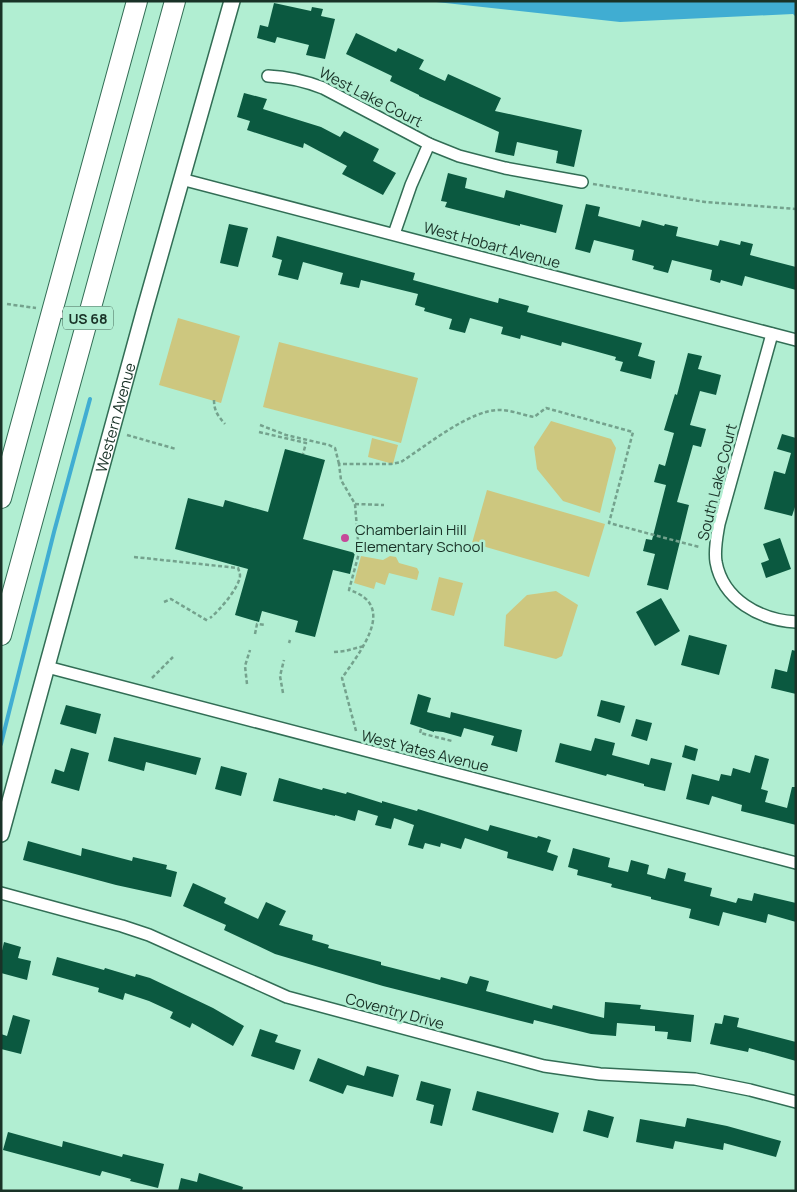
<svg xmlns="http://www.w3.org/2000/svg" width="797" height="1192" font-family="Manrope,sans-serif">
<rect width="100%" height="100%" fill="#b1eed2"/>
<g fill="#cdc77f">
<path d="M178 318 240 336 221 403 159 385Z"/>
<path d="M279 342 418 378 401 443 263 407Z"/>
<path d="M551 421 611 439 616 448 600 513 563 501 537 469 534 447Z"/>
<path d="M372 438 398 445 393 464 368 457Z"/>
<path d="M487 490 605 524 589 577 472 543Z"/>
<path d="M361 556 383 560 390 556 396 557 399 563 417 568 419 572 417 580 389 573 385 585 376 582 374 589 354 583Z"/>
<path d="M439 577 463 583 454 616 431 610Z"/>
<path d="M556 591 578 605 562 656 556 659 504 646 506 615 527 595Z"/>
</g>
<path fill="#40add2" d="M427 1H796V17L793 14 620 22Z"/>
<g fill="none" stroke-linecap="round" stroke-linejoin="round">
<path stroke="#40add2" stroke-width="4" d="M1 744 54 532 90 399"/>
</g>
<g fill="#0b5940">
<path d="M274 3 311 11 312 7 323 9 321 16 335 19 325 59 306 55 309 45 277 37 275 43 257 38 260 25 268 27Z"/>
<path d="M356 33 396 52 398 48 424 60 419 69 445 81 448 74 501 98 495 111 582 130 574 167 556 163 558 151 517 142 514 156 495 152 499 132 419 96V95L390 81 392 76 346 54Z"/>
<path d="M244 93 267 99 263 109 321 127 340 137 344 131 379 149 373 161 396 173 383 195 342 174 347 166 304 143 303 148 247 130 250 121 237 117Z"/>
<path d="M448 173 467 178 465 188 504 198 506 190 563 205 556 233 520 224V226L445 207 447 202 441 201Z"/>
<path d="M586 204 600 207 598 216 640 227 642 220 664 226 665 224 678 227 676 236 718 246 720 240 740 245 741 241 753 244 750 255 796 267V290L745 276 742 286 721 280 720 283 710 280 712 270 672 260 668 273 653 269 654 266 632 260 634 250 594 240 590 253 575 249Z"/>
<path d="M229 224 248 228 238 267 220 263Z"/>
<path d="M277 236 415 273 413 280 498 303 499 298 529 306 527 312 642 343 638 356 655 361 651 379 620 371 623 362 615 360 616 357 562 342 561 346 521 335 520 339 501 334 503 327 470 318 465 333 449 329 452 319 424 311 425 308 415 305 418 294 361 280 359 288 340 284 343 273 303 262 298 280 278 275 282 260 272 257Z"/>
<path d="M688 353 702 356 698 369 721 375 716 395 700 391 690 425 706 429 701 447 693 445 677 502 689 505 668 590 647 585 655 554 643 551 646 539 652 540 666 485 654 482 659 464 665 466 674 433 664 430 675 394 677 395Z"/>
<path d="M782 434 796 438V504L792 516 764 509 774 471 785 474 791 453 777 449Z"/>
<path d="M285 449 325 460 303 539 355 553 350 574 333 570 315 637 295 632 298 621 262 611 259 622 235 615 248 569 175 549 188 498 223 507 225 500 268 512Z"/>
<path d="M780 538 791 569 766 578 761 563 769 560 763 544Z"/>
<path d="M661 598 680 631 655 646 636 612Z"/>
<path d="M689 635 727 645 719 675 681 665Z"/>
<path d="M792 650 796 651V694L771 688 775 669 787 672Z"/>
<path d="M418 694 431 698 427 712 450 718 451 712 522 730 517 752 491 745 494 736 464 728 461 737 443 732 434 731V732L410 724Z"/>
<path d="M601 700 625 706 620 723 597 716Z"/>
<path d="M66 705 101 714 96 734 60 724Z"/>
<path d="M636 719 652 723 647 741 631 736Z"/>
<path d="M114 737 201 758 196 775 146 762 144 771 108 761Z"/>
<path d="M595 738 615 743 612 755 649 765 651 758 672 763 665 791 644 786V784L607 774 606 776 555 762 560 743 591 751Z"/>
<path d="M685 745 698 749 695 761 682 757Z"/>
<path d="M71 748 89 753 79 791 51 783 55 769 64 772Z"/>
<path d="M755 755 769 759 761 789 768 791 765 802 787 808 792 787H796V825L741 811 742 805 712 796 709 805 686 799 692 774 719 781 721 774 731 776 733 768 750 773Z"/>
<path d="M221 766 247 773 241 796 215 789Z"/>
<path d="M279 778 322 790 323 788 346 794 347 792 382 803V801L417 811 418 809 488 831 490 825 537 838 538 836 551 840 547 852 558 856 553 871 507 858 508 852 465 838 461 849 441 843 440 847 425 843 423 849 408 845 414 825 394 818 391 829 375 825 378 816 358 810 355 821 335 815V816L273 801Z"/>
<path d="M28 841 81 856 82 848 132 861 133 857 167 865 166 869 177 872 171 897 116 885 23 860Z"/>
<path d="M573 848 610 858 608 867 628 872 631 860 649 865 647 874 665 879 668 868 686 873 684 881 712 888 710 896 736 903 738 898 752 901 754 893 796 903V922L768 914 766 923 723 912 719 926 689 918 691 909 651 899V897L611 887 612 884 577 875 578 870 568 867Z"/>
<path d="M193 883 226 898 224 903 258 919 266 902 286 911 279 925 313 935 312 940 329 945 328 948 381 962V965L440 980 441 977 467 984 470 976 489 981 486 991 552 1009 553 1005 604 1018 605 1002 641 1005 640 1009 694 1015 691 1042 667 1039 668 1032 655 1031V1026L617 1023 616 1036 591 1034 534 1020 533 1024 383 986 275 954 224 930 226 925 183 906Z"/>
<path d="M4 942 21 947 18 958 31 961 27 980 1 973V955Z"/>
<path d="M57 957 104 970 105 968 135 977 136 974 150 978 213 1008 244 1026 233 1046 192 1023 190 1028 170 1018 173 1012 149 1001 125 993 123 1000 98 992 99 988 52 975Z"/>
<path d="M13 1015 30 1020 21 1054 1 1049V1034L7 1036Z"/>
<path d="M724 1015 739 1018 737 1027 796 1042V1061L749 1048 748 1052 710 1044 715 1023 722 1024Z"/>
<path d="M260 1029 278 1035 275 1042 301 1050 294 1070 251 1056Z"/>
<path d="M318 1058 364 1076 367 1066 399 1075 393 1097 347 1085 343 1094 309 1081Z"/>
<path d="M421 1081 451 1089 442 1126 430 1123 434 1105 416 1100Z"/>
<path d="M477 1091 559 1113 553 1133 472 1110Z"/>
<path d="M588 1110 614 1117 608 1138 583 1131Z"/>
<path d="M687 1118 727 1126 781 1141 776 1157 724 1143 723 1150 675 1141 673 1149 636 1142 640 1119 685 1127Z"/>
<path d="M8 1132 62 1147 63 1141 122 1157 123 1154 164 1164 158 1188 130 1181 131 1179 102 1171 100 1176 3 1150Z"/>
<path d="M199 1173 243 1187 242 1191H178L181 1178 197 1182Z"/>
</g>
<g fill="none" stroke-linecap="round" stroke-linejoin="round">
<g stroke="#326d55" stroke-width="8">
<path id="lane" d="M54 313 84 321"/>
</g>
<g stroke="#326d55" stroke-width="14">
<g id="street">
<path d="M268 76C288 77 305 81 323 88L429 144 459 156 505 168 582 182"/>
<path d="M181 179 796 340"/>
<path d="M394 234 411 185 429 144"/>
<path d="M772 334 719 524C717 536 714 549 716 562 723 600 760 620 796 622"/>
<path d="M47 667 796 863"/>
<path d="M1 893 122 926 149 935 287 997 544 1066 600 1074 695 1079 750 1090 796 1102"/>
</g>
</g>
<g stroke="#326d55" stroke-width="18">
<g id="secondary">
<path id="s1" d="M1 834 144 312 232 1"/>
</g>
</g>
<g stroke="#326d55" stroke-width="22">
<g id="highway">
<path d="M1 498 137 1"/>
<path d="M1 635 175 1"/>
</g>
</g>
<g stroke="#74a28d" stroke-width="2.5" stroke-dasharray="4 2.5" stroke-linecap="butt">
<path d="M593 184 705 202 796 209"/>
<path d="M7 304 36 308"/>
<path d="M214 400C214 411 218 416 225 424"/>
<path d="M260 425 286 435 329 445 335 448 339 464"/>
<path d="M259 432 306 443 303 454"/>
<path d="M127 435 176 449"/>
<path d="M355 504 384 505"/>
<path d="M134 557 238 568C239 571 240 573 240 576 239 588 219 611 210 618"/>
<path d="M164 602 171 599 208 621"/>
<path d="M255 634 257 624 265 625"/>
<path d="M289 643 290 640"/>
<path d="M334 652 345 651 364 646"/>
<path d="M152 678 173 657"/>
<path d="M247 684 245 666 250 650"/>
<path d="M283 693 280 676 284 660"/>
<path d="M421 729 420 733 452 741"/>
<path d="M356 731 342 678C359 653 399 605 349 590L359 553 355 504 341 480 339 464H391L401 462C426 446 471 409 500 410 511 410 523 415 534 417L546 408 633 432 609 523 699 547"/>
</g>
<use href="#lane" stroke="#fff" stroke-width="5.5"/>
<use href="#street" stroke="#fff" stroke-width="11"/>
<use href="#secondary" stroke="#fff" stroke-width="15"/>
<use href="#highway" stroke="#fff" stroke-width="20"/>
</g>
<circle fill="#c64999" stroke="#b1eed2" stroke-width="2" cx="345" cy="538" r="5"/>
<g text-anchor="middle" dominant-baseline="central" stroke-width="5" stroke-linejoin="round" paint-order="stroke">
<rect fill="#b1eed2" stroke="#476a5a" stroke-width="1" x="63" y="306.5" width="50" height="23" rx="4"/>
<g font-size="14" font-weight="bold" fill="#193227">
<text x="88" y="318">US 68</text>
</g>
<g font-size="15" fill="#193227" stroke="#b1eed2">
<text transform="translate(371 97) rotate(27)">West Lake Court</text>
<text transform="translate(492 245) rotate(15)">West Hobart Avenue</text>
<text stroke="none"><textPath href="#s1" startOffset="432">Western Avenue</textPath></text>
<text transform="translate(717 482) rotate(-76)">South Lake Court</text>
<text transform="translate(425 751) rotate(14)">West Yates Avenue</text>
<text transform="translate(395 1011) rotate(15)">Coventry Drive</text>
</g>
<g font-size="15" fill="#193227" stroke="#b1eed2" text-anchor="start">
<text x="355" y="529">Chamberlain Hill<tspan x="355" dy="17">Elementary School</tspan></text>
</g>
</g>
<rect width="797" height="1192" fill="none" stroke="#193227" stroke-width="5"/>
</svg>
